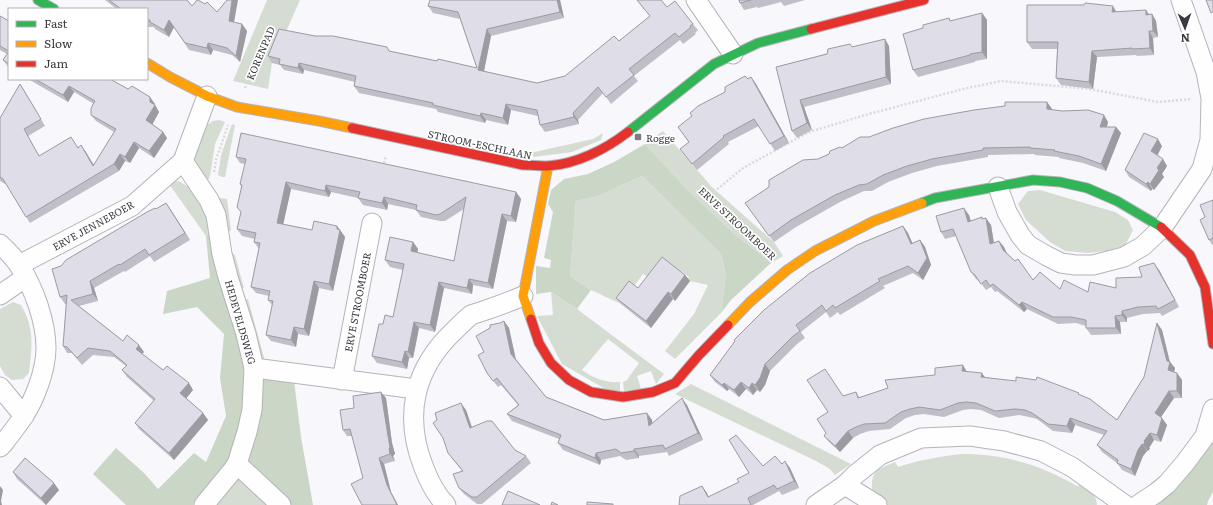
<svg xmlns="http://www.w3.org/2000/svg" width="1213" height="505" font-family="Literata,serif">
<rect width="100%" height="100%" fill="#f8f7fc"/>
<g fill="#d5ddd2">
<path d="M267 0H300L272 63 268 89 233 81Z"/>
<path d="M219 120 225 122 215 144 210 176 209 179 207 181 194 161 195 152 208 124 213 121Z"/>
<path d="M232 124 235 125 225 177H222L218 175 221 155Z"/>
<path d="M663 131 712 187 774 242 783 256 771 263 732 232 687 189 645 144Z"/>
<path d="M603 133 601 140 572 152 534 157 530 151 535 152 548 149 593 139Z"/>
<path d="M642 176 721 254 726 275 721 313 675 359 665 351 694 314 708 285 690 281 687 279 689 277 681 271 679 273 649 278 643 274 621 304 591 290 570 276 576 201 599 196Z"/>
<path d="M173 181C176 181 180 181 182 183 198 191 206 212 212 227L206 236 169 184Z"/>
<path d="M1040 190 1115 212 1128 220 1133 230 1125 246 1107 251 1088 253 1065 251 1050 242 1026 220 1018 204 1028 191Z"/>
<path d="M221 198 227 199 231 230 227 233 217 201Z"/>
<path d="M226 252 235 255 244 288 237 289Z"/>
<path d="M551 292 577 309 664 374 656 384 651 371 637 376 641 389 624 391 623 382 627 380 639 363 608 339 582 370C593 378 605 383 620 382V391L607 390 562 364 537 316 553 315Z"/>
<path d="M248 299 265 361H258L241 301Z"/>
<path d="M13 302 21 305C35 329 32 347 29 373L23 379 12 380 5 375 0 366V309Z"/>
<path d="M691 384 851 464 835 475 830 469 816 461 675 394Z"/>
<path d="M963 454C1005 454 1041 465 1077 486L1084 484C1091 490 1096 495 1097 505H885L872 492C871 469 877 470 895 462L898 467C920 460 940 456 963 454Z"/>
<path d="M240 475 272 505H216Z"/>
</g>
<g fill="#cbd7c6">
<path d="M645 144 687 189 732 232 771 263 731 300 721 313 726 275 721 254 642 176 599 196 576 201 570 276 591 290 577 309 551 292 536 294V266L550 268 551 260 544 258 553 212 548 204 551 190 564 179 588 174 614 162Z"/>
<path d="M212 227 241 351 246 383 243 419 234 453 218 472 193 505H126L93 474 116 448 144 473 158 489 194 453 206 462 226 416 220 378 224 334 197 307 163 314 167 291 210 278 206 236Z"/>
<path d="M258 374 294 381 301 437 313 505H287L243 463Z"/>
<path d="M1213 428V492L1208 501 1207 505H1157C1182 486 1197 455 1213 428Z"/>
</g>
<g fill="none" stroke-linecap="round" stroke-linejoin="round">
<g stroke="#b5b4b9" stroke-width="21">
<g id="street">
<path d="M696 0 733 54"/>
<path d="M183 161 209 200 216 215 222 254 228 277 246 334 254 368 252 410 247 432 237 464 232 471 204 505"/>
<path d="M998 187 1007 212 1020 235 1028 245 1047 256 1061 263 1075 265H1093L1124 257 1143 246 1162 228 1202 169 1210 140 1211 98 1206 72 1181 0"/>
<path d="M0 244C7 251 15 258 20 267 34 288 46 322 46 348 46 370 35 399 23 417 17 426 10 435 3 444L0 447"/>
<path d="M19 265 132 206 183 161 207 96"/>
<path d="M0 295 26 277"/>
<path d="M254 368 416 389"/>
<path d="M342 380 372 223"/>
<path d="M0 387 24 416"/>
<path d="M237 464 281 505"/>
<path d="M845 485 855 475 880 455 921 438 970 436 1004 441 1041 451 1072 467 1125 505"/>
<path d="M446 505C436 495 429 481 424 468 403 416 414 368 455 330 460 325 466 319 471 315 476 313 481 312 486 310 498 306 511 301 523 296"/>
<path d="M816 505 845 485 877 505"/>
<path d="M1138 505 1156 493 1167 484 1185 463 1205 436 1213 409"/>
</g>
</g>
<g stroke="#b5b4b9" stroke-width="11">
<g id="fast">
<path d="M38 0 54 9"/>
<path d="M628 132 714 64 758 43 811 29"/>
<path d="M922 203 935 198 1033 180 1060 182 1087 188 1117 201 1161 227"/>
</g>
</g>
<g stroke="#b5b4b9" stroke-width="11">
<g id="slow">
<path d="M147 63 170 77 207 96 237 107 319 121 352 128"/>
<path d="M531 319 523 296 548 166"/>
<path d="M728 325 750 302 787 270 815 251 874 221 922 203"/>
</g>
</g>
<g stroke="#b5b4b9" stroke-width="11">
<g id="jam">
<path d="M811 29 924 0"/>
<path d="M352 128 523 165C531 165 540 166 548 166 577 164 606 149 628 132"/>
<path d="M1161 227 1190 255 1205 287 1213 344"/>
<path d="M531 319 539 343 551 363 569 380 591 392 623 397 653 392 675 383 699 355 728 325"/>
</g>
</g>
<g stroke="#dadadc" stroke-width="2.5" stroke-dasharray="2 2" stroke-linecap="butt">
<path d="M245 88 283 0"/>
<path d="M655 136 708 197 773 254"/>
<path d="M383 167 386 156"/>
<path d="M214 172 216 160 228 125"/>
<path d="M708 197 743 168 809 132 869 114 963 89 1001 81 1090 89 1158 102 1192 99"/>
<path d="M694 391 837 466"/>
</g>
<use href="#street" stroke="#fefeff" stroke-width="19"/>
<use href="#fast" stroke="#30b455" stroke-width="9"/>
<use href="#slow" stroke="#ff9f0a" stroke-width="9"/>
<use href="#jam" stroke="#e5322d" stroke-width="9"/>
</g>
<g fill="#c0bec7">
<path d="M105 0H187L192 6 205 4 234 22 242 24 247 31 240 62 232 55 213 50 211 55 189 50 174 27 169 37 155 29 154 27H147V9H117Z"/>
<path d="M430 0H560L564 18 491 36 484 71 537 83 565 76 619 41 650 16 637 0H661L667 7 693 24 698 30 695 33 696 34 683 44 680 40 634 76 638 81 611 104 603 93 578 120 579 124 545 132 540 125 538 116 511 110 508 125 486 120 485 123 438 112 436 109 359 93 354 86 355 82 304 70 303 74 284 70 280 65 272 63 268 56 315 36 389 51 437 61 477 68 460 19 433 13 428 6Z"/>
<path d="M739 0H805L784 6 781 2 758 8 757 7 744 10 740 3Z"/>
<path d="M1116 12 1152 14 1156 21 1158 37 1153 38 1154 55 1137 56 1136 55 1097 57 1093 89 1061 85 1056 78 1057 49H1032L1027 42Z"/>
<path d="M982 13 987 20V59L975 61V62L918 77 913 70 923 28 949 18 951 21Z"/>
<path d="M0 16 9 21V68L3 60 7 54 0 50Z"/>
<path d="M889 46 891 84 804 107 812 130 797 138 792 131 776 67 852 47Z"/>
<path d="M751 77 756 84 789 143 775 151 759 126 728 142 729 144 697 170 680 149 689 142 678 127 725 92Z"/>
<path d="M28 79H110L155 104V105L159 112 152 124 163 132 167 138 154 158 139 148 130 163 125 161 119 171 30 223 7 185 0 181V118L20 84 24 90 45 126 28 136 39 156 78 147 81 145 94 165 114 132 96 121 91 115 94 104 74 92 68 102Z"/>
<path d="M1047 102 1052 109V110L1108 122 1107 127H1116L1121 133 1106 171 1083 163 1059 158V157L1035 155 1034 154 988 155V157L937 166 912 173 888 182 872 191H864L840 202 796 227 774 242 745 203 818 159 842 148 869 137Z"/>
<path d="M1162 146 1157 156 1167 166 1162 174 1164 177 1154 190 1152 189 1151 191 1129 177 1125 170Z"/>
<path d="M236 157 516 192 521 199 516 222 507 221 493 289 473 285 472 294 444 288 435 332 419 328 413 358H409L407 369 377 363 372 356 383 324 393 317 403 270 390 267 385 260 413 242 418 249 417 253 454 261 464 209 445 221H440L421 217 416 210 388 204 387 210 363 205 358 198 331 192 329 197 291 189 283 224 312 230 337 226 345 237 333 291 319 288 309 336 298 334 296 347 271 341 266 335 272 305 268 300 269 296 256 293 251 287 259 249 254 242 255 239 242 236 237 229 241 212V186L240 184 245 164 240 163Z"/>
<path d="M1213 200V246L1209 240 1205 217Z"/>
<path d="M166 203 190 240 154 262 150 256 125 272 124 271 94 288 98 301 79 306 123 341 144 352 142 354 163 370 193 390 186 398 203 413 208 420 174 460 139 429 135 423 154 401 127 377 122 370 126 366 114 357 93 355 82 365 72 353H67L63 346 66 304H65L60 297 61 266Z"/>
<path d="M969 215 971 221 983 219 991 225 994 243 999 241 1004 247 1007 253 1033 280 1060 289 1088 292 1116 288 1159 270 1179 307 1162 316 1160 313 1143 314 1127 318V322H1120L1121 334 1091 335 1086 328V326L1076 323 1058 324 1027 309 1024 312 997 291 995 292 991 287 986 290 980 282 976 279 971 272 956 236 945 239 941 232Z"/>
<path d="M903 226 908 233 912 244 920 240 925 247 931 265 923 280 913 273 883 286 885 288 840 315 838 312 830 318 826 312 801 332 805 338 797 344 770 371 765 385 760 392 757 390 753 395 746 389 739 397 729 389 727 391 715 382 710 375 735 342 734 340Z"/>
<path d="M685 275 690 281 675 301 673 299 651 328 621 304 616 298 638 288Z"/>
<path d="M504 321 509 328 516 359 546 397 604 420 647 413 652 420V423L687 405 703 440 669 456 667 452 639 456V458L626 460 620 456 601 460 600 465 563 450 558 443 559 439 512 421 507 414 518 405 501 385 498 387 487 373 484 352 500 323Z"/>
<path d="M1157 323 1162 330 1170 362 1175 368 1174 372 1177 373 1182 380V398H1174L1161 417 1167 425 1161 442 1154 440 1149 448H1150L1148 451H1147L1143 456 1135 476 1122 470 1117 463 1102 452 1097 445 1104 435 1075 425 1072 433 1053 431 1037 419 1029 417 1019 415 999 418 981 410 971 409 963 410 944 417 924 414 915 415 906 418 890 429 869 431 860 434 853 438 840 452 829 442 824 436 826 433 828 412 843 396 856 392 860 398 967 372 985 377 1080 395 1117 420 1144 377Z"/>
<path d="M386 398 392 443 395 454 393 456 395 461 384 464 391 492 398 505H362L363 478 352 436H347L343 430 354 408Z"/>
<path d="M466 410 472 427 526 456 531 463 482 504H477L464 494 459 488 462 471 448 453Z"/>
<path d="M782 464 790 468 799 488 782 495 779 491 753 505H679L702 486 709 497 739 482 763 466Z"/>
<path d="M13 472 59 490 46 505 17 479Z"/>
</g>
<g fill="#9c9ba2">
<path d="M232 0H238L233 28 229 21Z"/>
<path d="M557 0H560L564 18 560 12Z"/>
<path d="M1113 6 1117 13 1112 12Z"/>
<path d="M1146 10 1150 16 1146 15Z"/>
<path d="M982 13 987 20V59L982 52Z"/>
<path d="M1152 14 1156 21 1158 37 1153 31Z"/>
<path d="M169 20 174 27 169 37 164 30Z"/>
<path d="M242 24 247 31 240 62 236 56Z"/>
<path d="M487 29 491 36 483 76 478 70Z"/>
<path d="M1149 31 1153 38 1154 55 1150 48Z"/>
<path d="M885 39 889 46 891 84 886 77Z"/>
<path d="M208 43 213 50 211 55 207 48Z"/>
<path d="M1092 51 1097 57 1093 89 1089 82Z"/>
<path d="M299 63 304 70 303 74 298 68Z"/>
<path d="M751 77 756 84 789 143 784 136Z"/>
<path d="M69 86 74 92 68 102 63 95Z"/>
<path d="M150 97 155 104 154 106 155 105 159 112 151 127 146 120 150 102Z"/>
<path d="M800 100 804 107 812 130 807 123Z"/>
<path d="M1047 102 1052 109V116L1047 109Z"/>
<path d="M506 104 511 110 508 125 503 118Z"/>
<path d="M481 113 486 120 485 123 480 116Z"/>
<path d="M573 113 578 120 579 124 574 117Z"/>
<path d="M1104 115 1108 122 1105 134 1100 127Z"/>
<path d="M1116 127 1121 133 1106 171 1101 164Z"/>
<path d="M163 132 167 138 154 158 149 151Z"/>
<path d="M1158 139 1162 146 1156 158 1151 151Z"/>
<path d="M134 142 139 148 130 163 125 157Z"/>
<path d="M81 145 86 152 98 173 93 166Z"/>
<path d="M120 154 125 161 119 171 114 164Z"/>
<path d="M1163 159 1167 166 1162 174 1164 177 1154 190 1150 184 1157 168Z"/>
<path d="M286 182 291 189 282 230 277 223Z"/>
<path d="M1148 182 1152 189 1151 191 1146 184Z"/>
<path d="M326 185 331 192 329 197 325 191Z"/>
<path d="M516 192 521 199 516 222 511 216Z"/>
<path d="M384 197 388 204 387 210 382 203Z"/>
<path d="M166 203 171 210 190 240 185 233Z"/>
<path d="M964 208 969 215 973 229 968 222Z"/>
<path d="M502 214 507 221 493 289 488 283Z"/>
<path d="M986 218 991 225 995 250 990 244Z"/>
<path d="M337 226 345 237 333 291 329 284Z"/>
<path d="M903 226 908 233 916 251 911 244Z"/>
<path d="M920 240 925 247 931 265 923 280 918 273Z"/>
<path d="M999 241 1004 247 1008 257 1003 250Z"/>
<path d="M413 242 418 249 416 258 411 251Z"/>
<path d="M1154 263 1159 270 1179 307 1175 300Z"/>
<path d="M685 275 690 281 675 301 671 294Z"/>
<path d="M469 279 473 285 472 294 467 288Z"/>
<path d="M90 281 94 288 98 301 93 294Z"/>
<path d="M314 281 319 288 309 336 304 329Z"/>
<path d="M439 282 444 288 435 332 430 325Z"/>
<path d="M668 292 673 299 651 328 646 321Z"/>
<path d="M1022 302 1027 309 1024 312 1019 305Z"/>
<path d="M1122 311 1127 318V322L1122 315Z"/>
<path d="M1115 316 1120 322 1121 334 1116 328Z"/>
<path d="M504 321 509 328 516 361 511 354Z"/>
<path d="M414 322 419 328 413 358 408 352Z"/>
<path d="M1157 323 1162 330 1170 363V362L1175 368 1173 377 1168 370 1167 361Z"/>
<path d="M294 327 298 334 296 347 291 340Z"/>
<path d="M139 345 144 352 140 356 136 349Z"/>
<path d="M405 351 409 358 407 369 402 362Z"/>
<path d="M765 364 770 371 765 385 760 392 755 385Z"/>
<path d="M963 365 967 372 962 371Z"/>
<path d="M982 373 987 380 981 377Z"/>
<path d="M1177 373 1182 380V398L1177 391Z"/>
<path d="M741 382 746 389 739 397 734 390Z"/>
<path d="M189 383 193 390 185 400 180 393Z"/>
<path d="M724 383 729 389 727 391 722 385Z"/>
<path d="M752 383 757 390 753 395 749 388Z"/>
<path d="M1169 391 1174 398 1159 420 1155 413Z"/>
<path d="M381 392 386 398 392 443 395 454 393 456 395 461 390 454 389 449 388 436Z"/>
<path d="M682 398 687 405 703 440 698 433Z"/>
<path d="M461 403 466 410 474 434 470 428Z"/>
<path d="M203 413 208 420 174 460 169 453Z"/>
<path d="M647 413 652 420 654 433 649 426Z"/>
<path d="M1070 418 1075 425 1072 433 1067 426Z"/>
<path d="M1162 418 1167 425 1161 442 1157 435Z"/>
<path d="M848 431 853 438 840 452 835 446Z"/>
<path d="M1150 433 1154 440 1149 448H1150L1148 451 1143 445 1144 441Z"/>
<path d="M1142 444 1147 451 1143 456 1135 476 1131 469 1138 450Z"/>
<path d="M634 449 639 456V458L634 451Z"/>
<path d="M596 453 601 460 600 465 595 458Z"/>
<path d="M379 458 384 464 391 492 398 505H397L387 485Z"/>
<path d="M785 461 790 468 799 488 794 481Z"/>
<path d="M54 483 59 490 46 505 41 498Z"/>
<path d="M0 486 3 490 1 501 2 505H0Z"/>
<path d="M702 486 707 493 712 504 708 497Z"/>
</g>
<g fill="#dfdde7" stroke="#9c9ba2">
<path d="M109 0H187L192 6 197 0H198L205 4 207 2 217 12 227 0H232L229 21 242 24 236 56 227 48 208 43 207 48 185 43 169 20 164 30 150 22V20H147V9H121Z"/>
<path d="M430 0H557L560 12 487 29 478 70 537 83 565 76 614 36 619 41 650 16 637 0H661L667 7 675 1 693 24 690 26 691 27 679 37 675 33 629 69 634 75 606 97 598 87 573 113 574 117 540 125 537 110 506 104 503 118 481 113 480 116 433 105V103L354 86 356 76 299 63 298 68 279 64 280 59 268 56 279 29 315 36H333L387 47 389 51 437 61 438 59 477 68 458 12 428 6Z"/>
<path d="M739 0H751L740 3Z"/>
<path d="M1206 0H1213V12L1211 13Z"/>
<path d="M1085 3 1113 6 1112 12 1146 10V15L1152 14 1153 31H1149L1150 48 1132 49V48L1092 51 1089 82 1056 78 1058 42H1027V5H1084Z"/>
<path d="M982 13V52L970 54V55L913 70 903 34 923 28V25L949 18 950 21Z"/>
<path d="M0 16 9 21V64L3 60 9 51 0 46Z"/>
<path d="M885 39 886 77 800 100 807 123 792 131 776 67 827 54 828 49 850 44 852 47Z"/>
<path d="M745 76 748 79 751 77 784 136 770 144 754 119 723 136 724 137 692 164 680 149 689 142 678 127 692 116 690 113 698 106 725 92V87Z"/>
<path d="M35 79H110L128 89 132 86 150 97V102L155 105 146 120 163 132 149 151 134 142 125 157 120 154 114 164 26 217 3 179 0 177V118L20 84 41 119 24 129 39 156 71 137 78 148 81 145 93 166 116 129 91 115V108L95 101 69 86 63 95Z"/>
<path d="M1005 102H1047V109L1062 111 1088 110 1104 115 1100 127H1116L1101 164 1079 156 1054 151 1055 150 1030 148V147L983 148V150L932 159 907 166 883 175 867 184 859 185 835 195 791 220 769 236 745 203 769 187V180L803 160 818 159 829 154 830 151 840 147 842 148 860 137H869L893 128 924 119 974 110 1005 106Z"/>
<path d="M241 133 516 192 511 216 502 214 488 283 469 279 467 288 439 282 430 325 414 322 408 352 405 351 402 362 372 356 379 324H383L385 315 393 317 404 264 385 260 390 237 413 242 411 251 454 261 466 197 440 214 436 215 416 210 417 205 384 197 382 203 358 198 360 192 326 185 325 191 286 182 277 223 312 230 314 221 337 226V229L340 230 329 284 314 281 304 329 294 327 291 340 266 335 273 301 268 300 270 291 251 287 260 243 254 242 256 233 237 229 241 212 237 207 242 185 240 184 246 159 236 157Z"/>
<path d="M1144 133 1158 139 1151 151 1163 159 1157 168 1159 170 1150 184 1148 182 1146 184 1125 170Z"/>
<path d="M1213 200V238L1209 240 1200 220 1205 217 1200 205Z"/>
<path d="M166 203 185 233 149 255 145 249 120 265 119 264 90 281 93 294 71 300 123 341 127 335 139 345 136 349 163 370 167 366 189 383 180 393 203 413 169 453 135 423 155 399 122 370 127 365 110 351 88 348 77 358 67 347 63 346 67 295 60 297 52 269 61 266 66 260 147 212 155 208 156 209Z"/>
<path d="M964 208 968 222 982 217V219L986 218 990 244 999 241 1003 250 1015 261 1018 259 1033 280 1040 272 1060 289 1064 280 1088 292 1090 282 1116 288V278L1142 277 1139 267 1154 263 1175 300 1158 309 1156 306 1138 307 1122 311V315L1115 316 1116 328H1086V320L1071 317H1053L1022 302 1019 305 993 284 990 286 986 280 981 284 975 275 971 272 953 229 941 232 936 216Z"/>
<path d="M903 226 911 244 920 240 927 258 918 273 908 266 878 279 880 281 835 308 833 305 826 311 822 305 796 325 800 331 792 337 765 364 760 378 755 385 752 383 749 388 741 382 734 390 724 383 722 385 710 375 735 341 734 340 764 310 810 273 857 245Z"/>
<path d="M662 257 685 275 671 294 668 292 646 321 616 298 629 281 638 288Z"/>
<path d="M504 321 511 354 546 397 604 420 647 413 649 426 682 398 698 433 665 449 663 445 634 449V451L621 453 616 449 596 453 595 458 558 443 561 435 507 414 519 405 497 378 493 381 487 373 478 355 484 352 476 336 490 328V325L500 323Z"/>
<path d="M1157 323 1167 361 1170 362 1168 370 1177 373V391H1169L1155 413 1162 418 1157 435 1150 433 1144 441 1145 442 1143 445 1142 444 1138 450 1131 469 1117 463 1118 460 1097 445 1107 431 1070 418 1067 426 1048 424 1032 413 1025 410 1015 409 995 411 976 403 966 402 958 403 940 410 919 407 910 409 901 412 885 423 864 424 856 427 848 431 835 446 824 436 826 433 817 419 828 412 807 380 825 369 843 396 856 392 858 398 888 388 885 380 935 375V368L963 365 962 371 982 373 981 377 1016 381V377L1036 380 1037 377 1079 393 1078 394 1090 399 1117 420 1144 377Z"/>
<path d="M381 392 388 436 390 447 389 449 390 454 379 458 387 485 397 505H362L351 484 363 478 350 429 343 430 340 410 354 408 353 396Z"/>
<path d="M461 403 470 428 487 421H492L515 450 526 456 477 497H472L459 488 453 474 463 471 448 453 443 438 433 423 437 420 435 413Z"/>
<path d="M736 435 763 466 775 456 782 464 785 461 794 481 777 489 774 485 748 498 751 505H679L680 496 702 486 708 497 739 482 737 479 749 473 729 440Z"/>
<path d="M25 458 54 483 41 498 13 472Z"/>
<path d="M508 491 540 505H502Z"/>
<path d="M552 502 558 505H551Z"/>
<path d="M587 502 613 504V505H587Z"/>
</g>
<rect fill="#7d7c82" stroke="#fff" stroke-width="1.5" x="634" y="133" width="8" height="8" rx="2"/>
<g text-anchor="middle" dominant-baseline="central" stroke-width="3.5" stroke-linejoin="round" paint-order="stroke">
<g font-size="10" fill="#3b3940" stroke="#fff">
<text transform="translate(260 53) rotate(-67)">KORENPAD</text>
<text transform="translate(480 144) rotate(12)">STROOM-ESCHLAAN</text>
<text transform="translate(738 223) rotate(43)">ERVE STROOMBOER</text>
<text transform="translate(93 225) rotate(-29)">ERVE JENNEBOER</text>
<text transform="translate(357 302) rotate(-79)">ERVE STROOMBOER</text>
<text transform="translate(241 322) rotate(74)">HEDEVELDSWEG</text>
</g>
<g font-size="10" fill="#3b3940" stroke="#fff" text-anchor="start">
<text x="646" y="137">Rogge</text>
</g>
</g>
<rect x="8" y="8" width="140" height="72" fill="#ffffff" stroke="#b1b0b3"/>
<rect x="16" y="21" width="20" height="6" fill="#30b455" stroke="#b1b0b3"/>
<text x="44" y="28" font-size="12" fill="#3b3940">Fast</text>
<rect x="16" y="41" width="20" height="6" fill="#ff9f0a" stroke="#b1b0b3"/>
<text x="44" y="48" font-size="12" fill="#3b3940">Slow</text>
<rect x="16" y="61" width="20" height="6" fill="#e5322d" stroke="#b1b0b3"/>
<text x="44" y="68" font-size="12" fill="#3b3940">Jam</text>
<g transform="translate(1185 28) rotate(178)" stroke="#ffffff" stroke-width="3" paint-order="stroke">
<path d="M0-3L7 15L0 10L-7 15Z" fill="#3b3940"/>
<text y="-6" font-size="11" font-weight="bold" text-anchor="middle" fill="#3b3940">N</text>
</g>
</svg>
